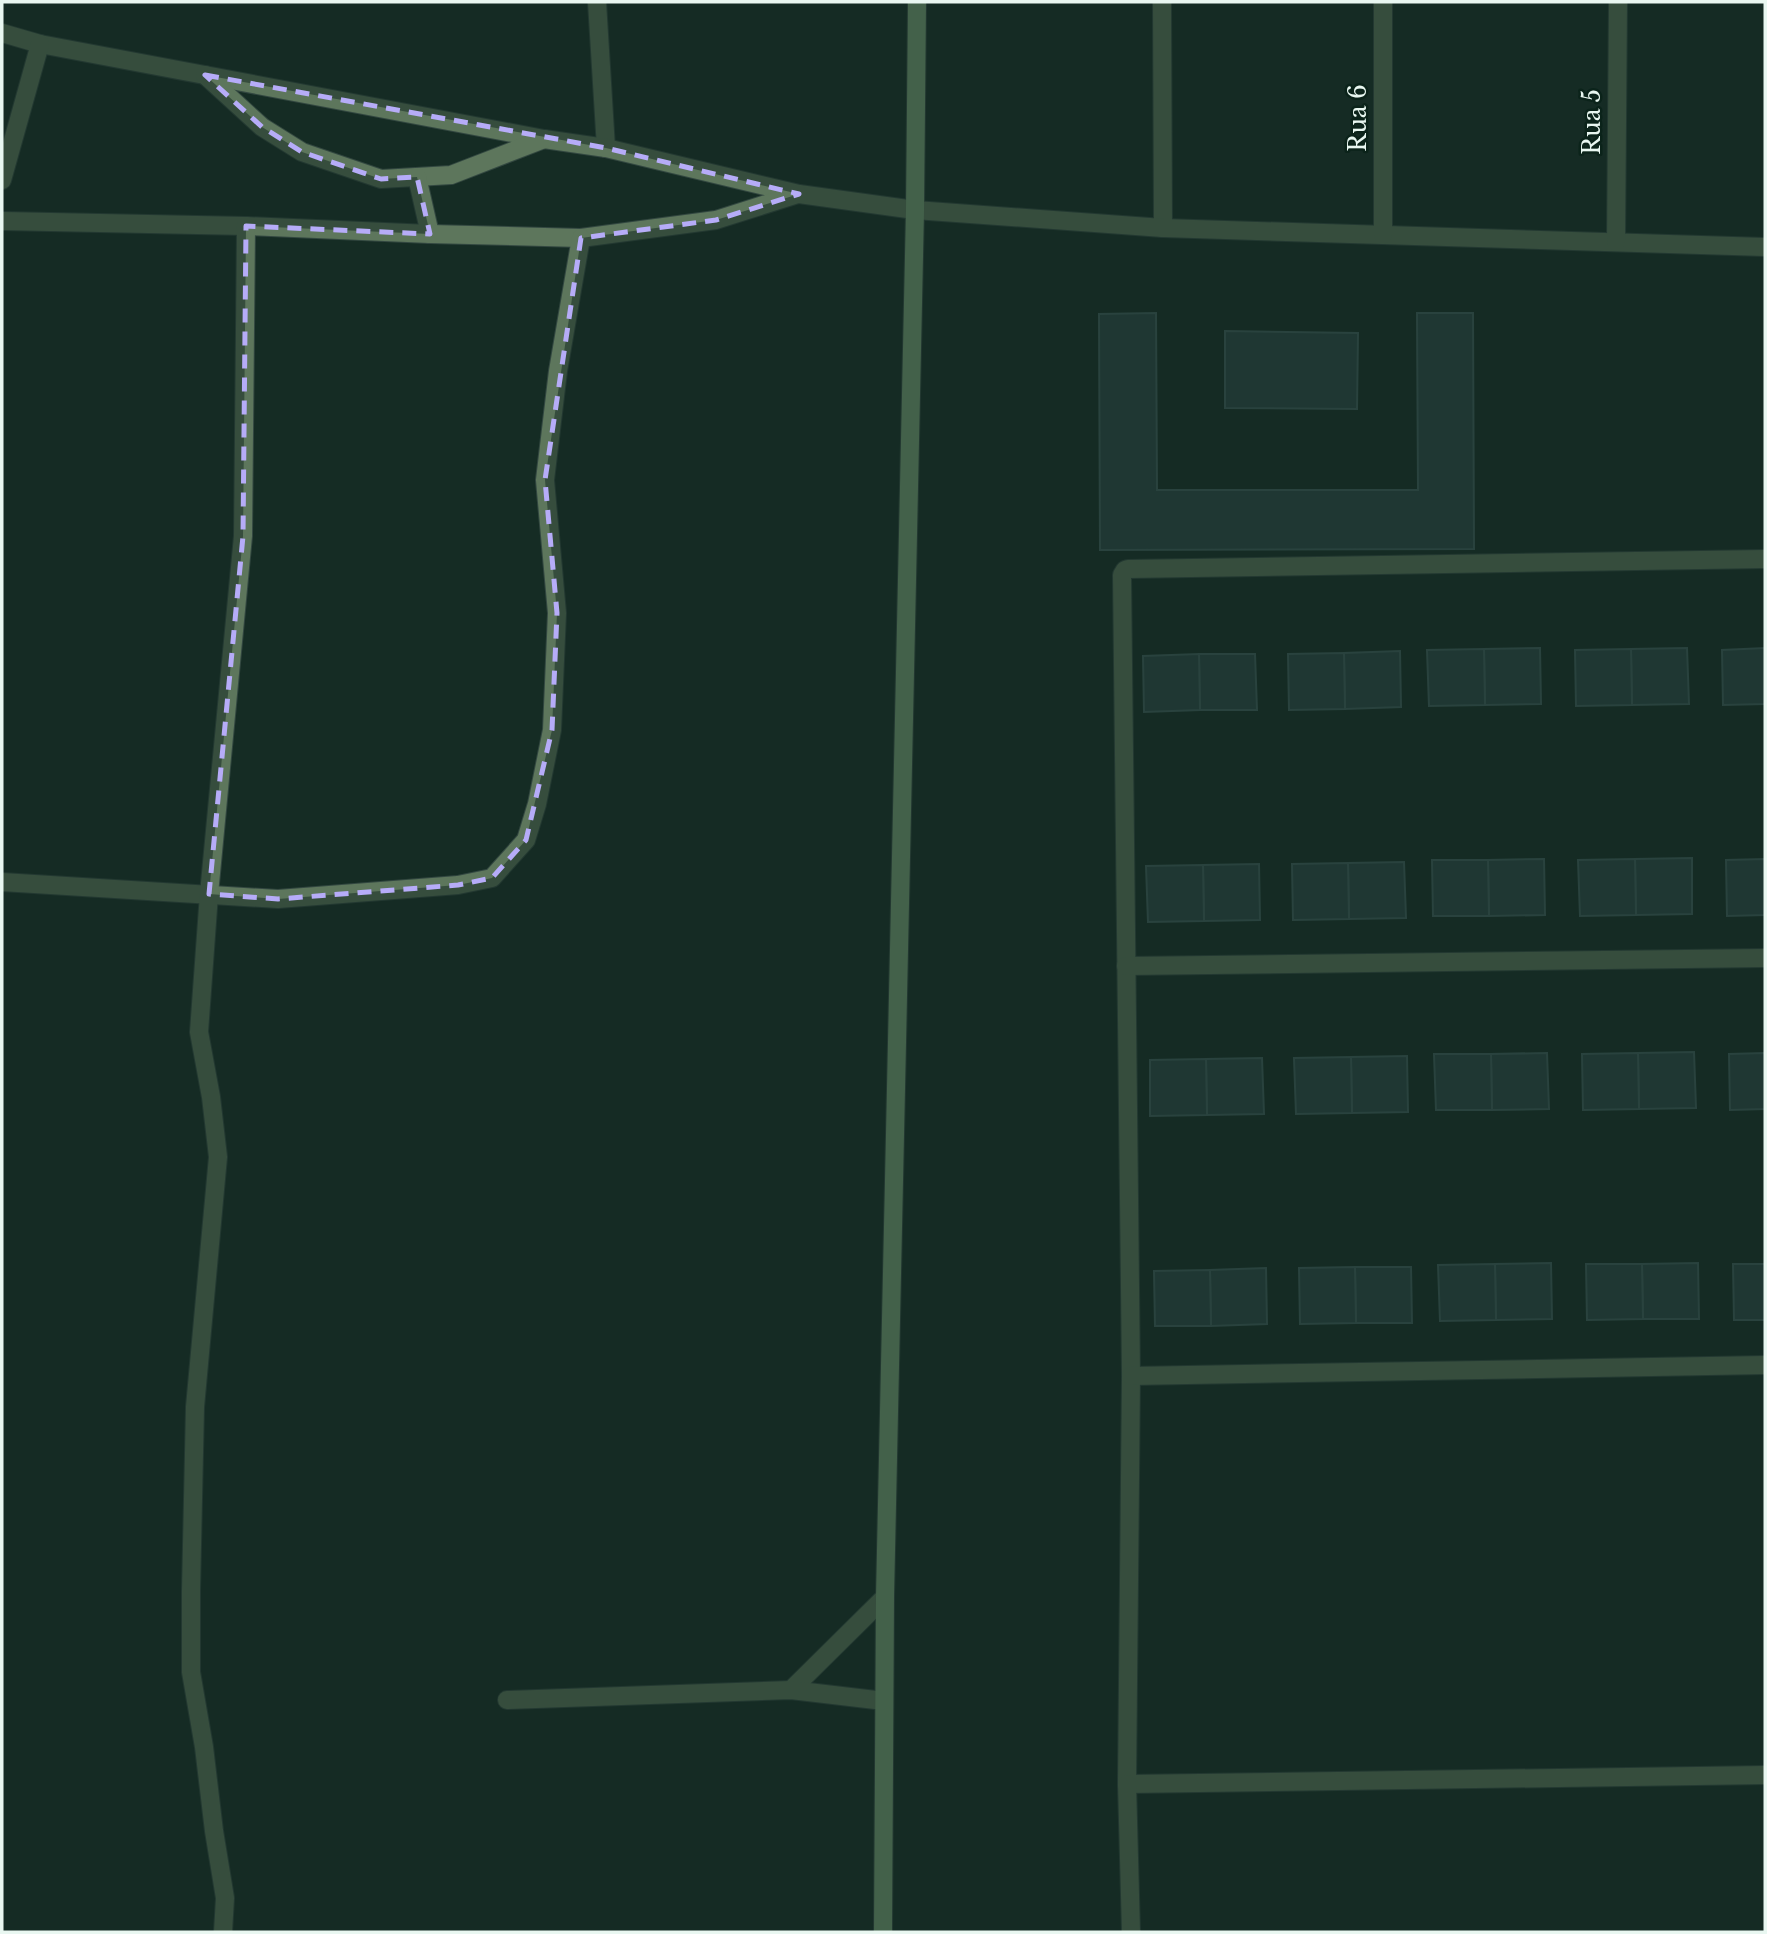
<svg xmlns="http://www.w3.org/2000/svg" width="1767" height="1934" font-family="'Libre Baskerville',serif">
<rect width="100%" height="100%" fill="#152c24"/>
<g fill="#2a4645" stroke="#415e5d" stroke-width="2">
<path d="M1156 313 1157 490H1418L1417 313H1473L1474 549 1100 550 1099 314Z"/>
<path d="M1225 331 1358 333 1357 409 1225 408Z"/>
<path d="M1540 648 1541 704 1485 705 1484 649Z"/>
<path d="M1687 648 1689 704 1632 705 1631 649Z"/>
<path d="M1765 648V704L1723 705 1722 650Z"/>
<path d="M1484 649 1485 705 1429 706 1427 650Z"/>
<path d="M1631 649 1632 705 1576 706 1575 650Z"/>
<path d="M1400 651 1401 707 1345 709 1344 653Z"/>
<path d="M1344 653 1345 709 1289 710 1288 654Z"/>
<path d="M1199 654H1255L1257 710H1200Z"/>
<path d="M1199 654 1200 710 1144 712 1143 656Z"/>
<path d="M1692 858V914L1636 915 1635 859Z"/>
<path d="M1544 859 1545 915 1489 916 1488 860Z"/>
<path d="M1635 859 1636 915 1580 916 1578 860Z"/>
<path d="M1765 859V915L1727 916 1726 860Z"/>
<path d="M1432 860H1488L1489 916H1433Z"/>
<path d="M1404 862 1406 918 1349 919 1348 863Z"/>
<path d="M1348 863 1349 919 1293 920 1292 864Z"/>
<path d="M1259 864 1260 920 1204 921 1203 865Z"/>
<path d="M1203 865 1204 921 1148 922 1146 866Z"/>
<path d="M1694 1052 1696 1108 1639 1109 1638 1053Z"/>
<path d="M1547 1053 1549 1109 1492 1110 1491 1054Z"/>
<path d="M1638 1053 1639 1109 1583 1110 1582 1054Z"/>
<path d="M1765 1053V1109L1730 1110 1729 1054Z"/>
<path d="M1434 1054H1491L1492 1110H1436Z"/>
<path d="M1407 1056 1408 1112 1352 1113 1351 1057Z"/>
<path d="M1351 1057 1352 1113 1296 1114 1294 1058Z"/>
<path d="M1262 1058 1264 1114 1207 1115 1206 1059Z"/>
<path d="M1206 1059 1207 1115 1150 1116V1060Z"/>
<path d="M1551 1263 1552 1319 1496 1320 1495 1264Z"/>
<path d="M1698 1263 1699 1319H1643L1642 1264Z"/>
<path d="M1495 1264 1496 1320 1440 1321 1438 1265Z"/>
<path d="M1586 1264H1642L1643 1319 1587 1320Z"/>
<path d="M1733 1264H1765V1320H1734Z"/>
<path d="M1355 1267H1411L1412 1323H1356Z"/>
<path d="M1355 1267 1356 1323 1300 1324 1299 1268Z"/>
<path d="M1266 1268 1267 1324 1211 1326 1210 1270Z"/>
<path d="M1210 1270 1211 1326H1155L1154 1271Z"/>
</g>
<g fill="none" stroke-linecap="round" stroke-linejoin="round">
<g stroke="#334841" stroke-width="20">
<g id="street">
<path d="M597 2 606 148"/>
<path d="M1162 2 1163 228"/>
<path d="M2 33 40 44 544 139 606 148 799 194 915 210 1163 228 1765 247"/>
<path d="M205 75 262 127 302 152 381 179 451 175 544 139"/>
<path d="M417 177 430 234"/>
<path d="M2 180 40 44"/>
<path d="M2 221 246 226 430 234 581 238 716 220 798 194"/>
<path d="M1383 235V2"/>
<path d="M1616 242 1618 2"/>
<path d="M1765 559 1128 569 1125 570 1122 575 1131 1376 1127 1784 1765 1775"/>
<path d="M2 882 278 899 458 885 492 878 526 840 537 804 552 730 557 613 545 480 558 371 581 238"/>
<path d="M1126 966 1765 958"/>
<path d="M1131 1376 1765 1365"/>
<path d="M791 1690 885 1597"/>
<path d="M507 1700 791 1690 884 1701"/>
<path d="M1127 1784 1131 1932"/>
<path d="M223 1932 225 1898 214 1831 204 1747 191 1672V1591L195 1407 218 1157 211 1097 199 1032 209 894 243 536 246 226"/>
</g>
</g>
<g stroke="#334841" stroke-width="20">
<path id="secondary" d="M883 1932 885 1597 915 210 917 2"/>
</g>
<use href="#street" stroke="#5d765c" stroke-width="18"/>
<use href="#secondary" stroke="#7ba279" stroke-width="18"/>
</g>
<path d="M0 0H1767V1934H0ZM205 75 606 148 799 194 716 220 581 238 545 480 557 613 552 730 526 840 492 878 458 885 278 899 209 894 243 536 246 226 430 234 417 177 381 179 302 152 262 127Z" fill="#152c24" fill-opacity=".55" fill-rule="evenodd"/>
<path fill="none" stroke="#b6acf8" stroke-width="5" stroke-dasharray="14 9" stroke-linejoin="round" d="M205 75 606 148 799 194 716 220 581 238 545 480 557 613 552 730 526 840 492 878 458 885 278 899 209 894 243 536 246 226 430 234 417 177 381 179 302 152 262 127Z"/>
<g text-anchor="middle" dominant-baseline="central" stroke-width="5" stroke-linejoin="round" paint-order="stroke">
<g font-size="23" fill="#e9f7f1" stroke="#0b231a">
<text transform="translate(1358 118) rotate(-90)">Rua 6</text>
<text transform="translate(1592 122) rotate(-90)">Rua 5</text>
</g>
</g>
<rect width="1767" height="1934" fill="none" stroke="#e9f7f1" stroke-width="7"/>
</svg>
